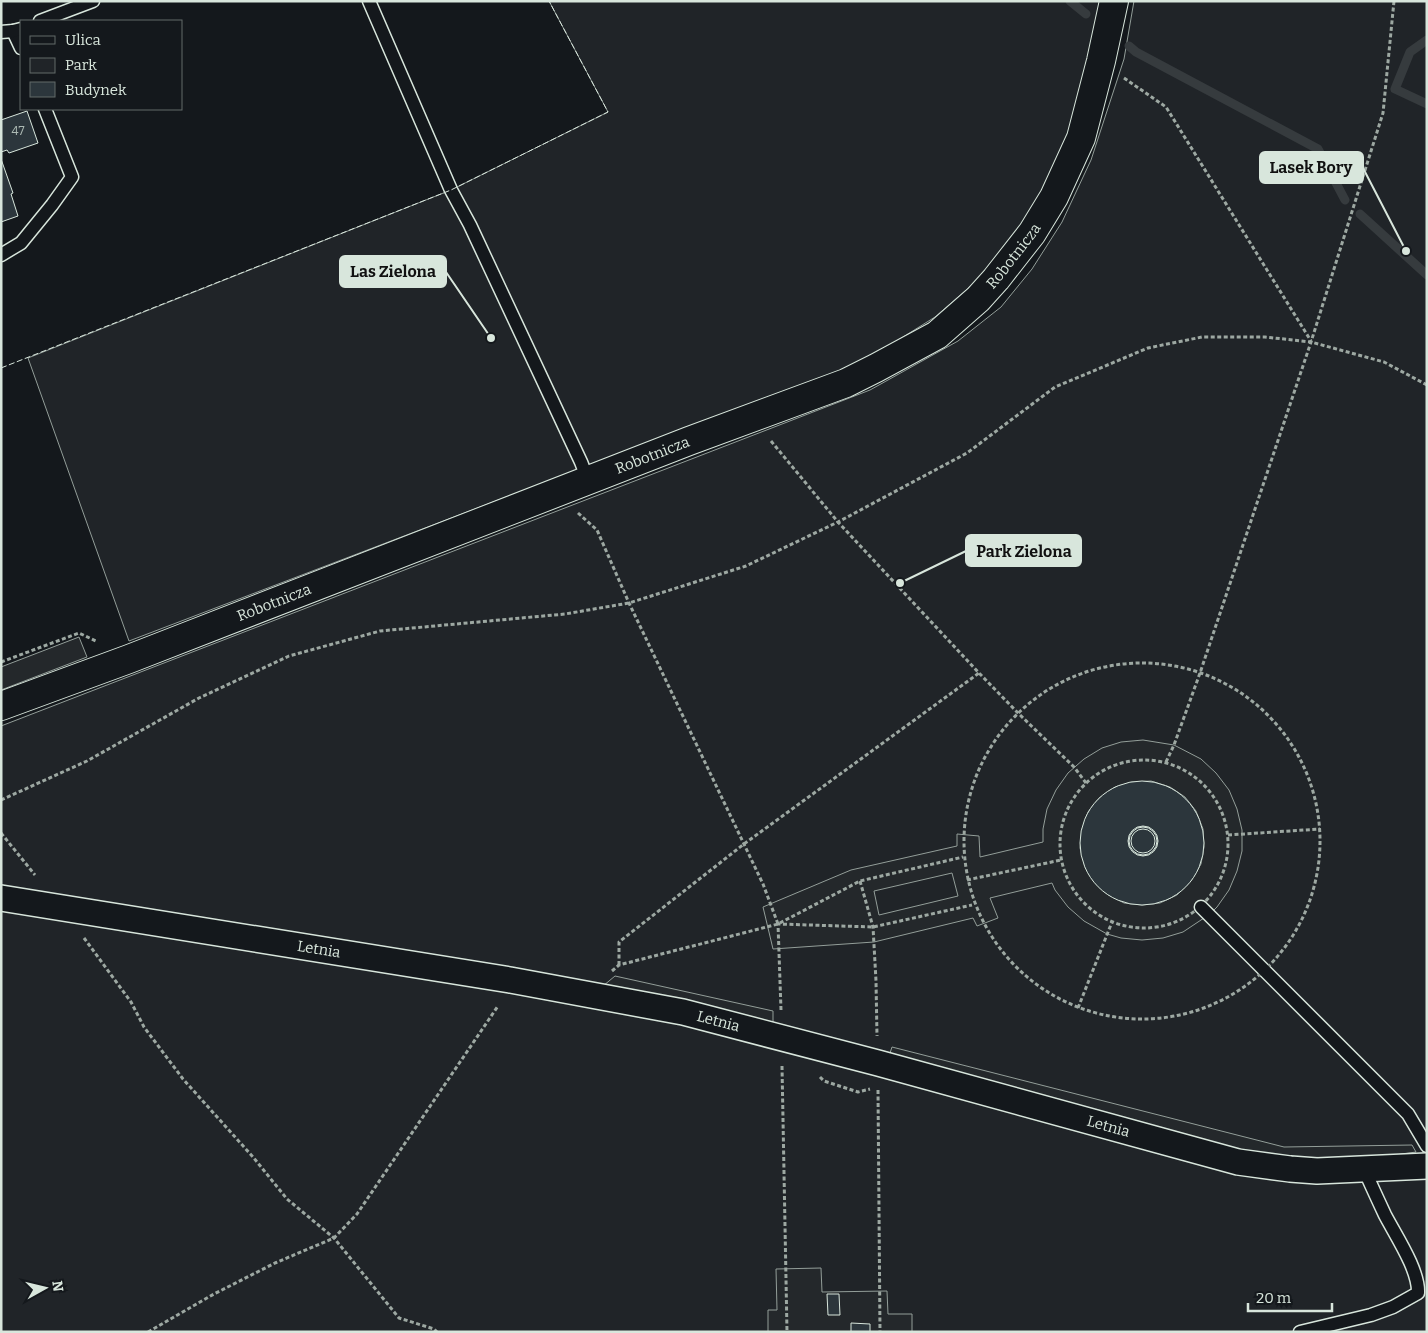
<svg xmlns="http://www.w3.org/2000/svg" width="1428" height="1333" font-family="Bitter,serif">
<rect width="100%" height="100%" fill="#14181c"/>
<g fill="#202428" stroke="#939e99">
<path d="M549 1H1101L1092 51 1069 131 1039 197 1010 242 973 284 935 317 860 364 742 407 129 641 28 358 451 190 608 112Z"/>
<path d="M1134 1H1427V1332H1V726L870 390 958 341 1001 307 1032 269 1062 222 1091 160 1124 59Z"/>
</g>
<g fill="#24282b" stroke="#939e99" fill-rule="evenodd">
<path d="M79 637 87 657 1 690V667Z"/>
<path d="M1143 740 1174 745 1201 759 1216 773 1229 790 1237 809 1242 830V851L1237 871 1229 890 1217 907 1210 914 1183 932 1163 938 1142 940 1121 938 1107 934 1084 921 1068 907 1055 890 1052 883 990 898 998 918 977 926 973 918 874 942 773 949 763 907 851 870 957 846V834L979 836 980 857 1043 842V829L1047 809 1056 790 1068 773 1084 759 1102 748 1121 742ZM1151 781 1170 787 1185 797 1196 811 1203 829 1204 847 1201 864 1191 881 1177 895 1160 903 1142 905 1124 903 1107 894 1094 882 1085 867 1080 848 1082 829 1088 812 1099 798 1115 787 1132 782ZM952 873 958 896 879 915 874 891Z"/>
<path d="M615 976 773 1011V1024L603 986Z"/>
<path d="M892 1047 1284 1147 1412 1145 1416 1152 1368 1159H1295L1262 1155 1214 1144 889 1056Z"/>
<path d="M821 1268 822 1292 887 1291 888 1314H912V1332H768V1310H777L776 1269Z"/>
</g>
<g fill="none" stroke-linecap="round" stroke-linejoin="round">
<g stroke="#363b3e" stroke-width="9">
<path d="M1070 1 1086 14"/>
<path d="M1427 40 1410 52 1395 89 1427 104"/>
<path d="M1129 46 1136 52 1318 149 1345 200"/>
<path d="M1360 214 1427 275"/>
</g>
</g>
<g fill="#2c363c" stroke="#d8e6dc">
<path d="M27 111 38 143 9 153 7 150 1 152V120Z"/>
<path d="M1 159 13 193 11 194 18 216 1 222Z"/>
<circle cx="1142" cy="843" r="62"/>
<circle cx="1143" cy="841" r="15"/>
<circle cx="1143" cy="841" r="14"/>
<circle cx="1143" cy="841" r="14"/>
<circle cx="1143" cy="841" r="12"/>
<path d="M827 1294H839L840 1315H828Z"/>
<path d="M851 1323 870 1324V1332H851Z"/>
</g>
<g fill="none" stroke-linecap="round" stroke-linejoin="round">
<g stroke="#d8e6dc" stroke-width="15">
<g id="lane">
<path d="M369 1 451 190 470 225 581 462 588 480"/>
<path d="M40 21 93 1"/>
<path d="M13 31 21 48"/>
<path d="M1 32 13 31 21 29"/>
<path d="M1 255 21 243 52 205 72 177 45 109"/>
<path d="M1201 907 1408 1114 1427 1146"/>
<path d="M1300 1332 1371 1315 1393 1307 1418 1293C1419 1270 1396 1236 1385 1215 1378 1200 1371 1185 1364 1169"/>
</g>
</g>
<g stroke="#d8e6dc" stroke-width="28">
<g id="street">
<path id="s1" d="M1 898 510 980 683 1012 878 1063 1238 1162 1290 1169 1317 1171 1427 1166"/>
</g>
</g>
<g stroke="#d8e6dc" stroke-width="30">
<g id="secondary">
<path id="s2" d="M1 706 129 659 689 441 846 383 876 368 937 335 978 299 996 279 1032 233 1054 197 1081 138 1101 61 1114 1"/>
</g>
</g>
<g stroke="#9da8a2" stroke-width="3" stroke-dasharray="4 2.5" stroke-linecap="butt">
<path d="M1124 78 1166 107 1311 341"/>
<path d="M771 441 838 522 979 673 1018 713 1074 767 1086 783"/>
<path d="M578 513 597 530 629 603 763 884 778 924"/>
<path d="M1 662 79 633 96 641"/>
<circle cx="1142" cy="841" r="178"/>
<circle cx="1144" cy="844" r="84"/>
<path d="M1166 762 1174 745 1200 673 1311 342 1383 113 1394 1"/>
<path d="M1 800 87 761 199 698 289 656 380 631 565 614 629 603 746 566 838 522 967 453 1055 387 1148 348 1202 337H1265L1311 342 1384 362 1427 385"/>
<path d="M1 833 35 875"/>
<path d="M1228 835 1320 829"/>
<path d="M967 880 1061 860"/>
<path d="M860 881 873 927 876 981 877 1036"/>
<path d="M84 938 131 1002 144 1027 183 1079 253 1157 287 1199 334 1238 399 1318 434 1329 437 1332"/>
<path d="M619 965V942L744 844 979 673"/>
<path d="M612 971 619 965 778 924 860 881 963 857"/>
<path d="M1078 1008 1112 922"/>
<path d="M781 1010 778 924 873 927 972 905"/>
<path d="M782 1066 787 1332"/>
<path d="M820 1077 824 1081 858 1092 870 1089"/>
<path d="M878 1090 880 1332"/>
<path d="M148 1332 214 1294 275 1263 334 1238 357 1214 498 1006"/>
</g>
<use href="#lane" stroke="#14181c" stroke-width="12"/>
<use href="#street" stroke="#14181c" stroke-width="25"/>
<use href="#secondary" stroke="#14181c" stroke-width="28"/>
<path stroke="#d8e6dc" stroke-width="1" stroke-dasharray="6 2.5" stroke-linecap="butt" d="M1 368 451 190 608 112 549 1"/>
</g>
<g text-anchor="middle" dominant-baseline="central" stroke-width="4" stroke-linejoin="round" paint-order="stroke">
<g font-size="12" fill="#adbab4">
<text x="18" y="131">47</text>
</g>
<g font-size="15" fill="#d8e6dc" stroke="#14181c">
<text stroke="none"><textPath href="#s2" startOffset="1118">Robotnicza</textPath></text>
<text stroke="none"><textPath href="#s2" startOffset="698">Robotnicza</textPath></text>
<text stroke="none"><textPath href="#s2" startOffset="292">Robotnicza</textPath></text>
<text stroke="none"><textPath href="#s1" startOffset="322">Letnia</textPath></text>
<text stroke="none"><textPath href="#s1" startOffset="728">Letnia</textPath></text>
<text stroke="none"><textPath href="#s1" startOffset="1132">Letnia</textPath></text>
</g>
</g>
<path fill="none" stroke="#d8e6dc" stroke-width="2" d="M1406 251L1363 168M491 338L446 272M900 583L966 551"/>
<g fill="#d8e6dc" stroke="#14181c" stroke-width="2">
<circle cx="1406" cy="251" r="5"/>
<circle cx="491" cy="338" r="5"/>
<circle cx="900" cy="583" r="5"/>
</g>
<g fill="#d8e6dc" stroke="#d8e6dc" stroke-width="2">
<rect x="1260" y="152" width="103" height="31" rx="5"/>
<rect x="340" y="256" width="106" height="31" rx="5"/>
<rect x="966" y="535" width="115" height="31" rx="5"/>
</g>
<g font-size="16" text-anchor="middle" font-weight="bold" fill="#111">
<text x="1311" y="173">Lasek Bory</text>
<text x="393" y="277">Las Zielona</text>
<text x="1024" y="557">Park Zielona</text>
</g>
<rect width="1428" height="1333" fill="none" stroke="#d8e6dc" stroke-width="5"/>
<rect x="20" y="20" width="162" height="90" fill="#14181c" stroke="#626a69"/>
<rect x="30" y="36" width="25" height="8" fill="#14181c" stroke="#626a69"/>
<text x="65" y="45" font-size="15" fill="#d8e6dc">Ulica</text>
<rect x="30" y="58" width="25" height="15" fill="#202428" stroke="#626a69"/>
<text x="65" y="70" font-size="15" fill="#d8e6dc">Park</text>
<rect x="30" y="82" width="25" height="15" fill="#2c363c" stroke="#626a69"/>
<text x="65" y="95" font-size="15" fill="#d8e6dc">Budynek</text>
<g transform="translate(45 1288) rotate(82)" stroke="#14181c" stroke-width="4" paint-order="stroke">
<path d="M0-4L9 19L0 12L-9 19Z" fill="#d8e6dc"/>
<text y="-8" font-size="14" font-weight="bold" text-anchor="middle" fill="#d8e6dc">N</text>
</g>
<path d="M1248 1303v8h84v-8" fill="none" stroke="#d8e6dc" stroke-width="2.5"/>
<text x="1256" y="1303" font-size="15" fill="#d8e6dc" stroke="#14181c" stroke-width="4" paint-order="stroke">20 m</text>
</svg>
